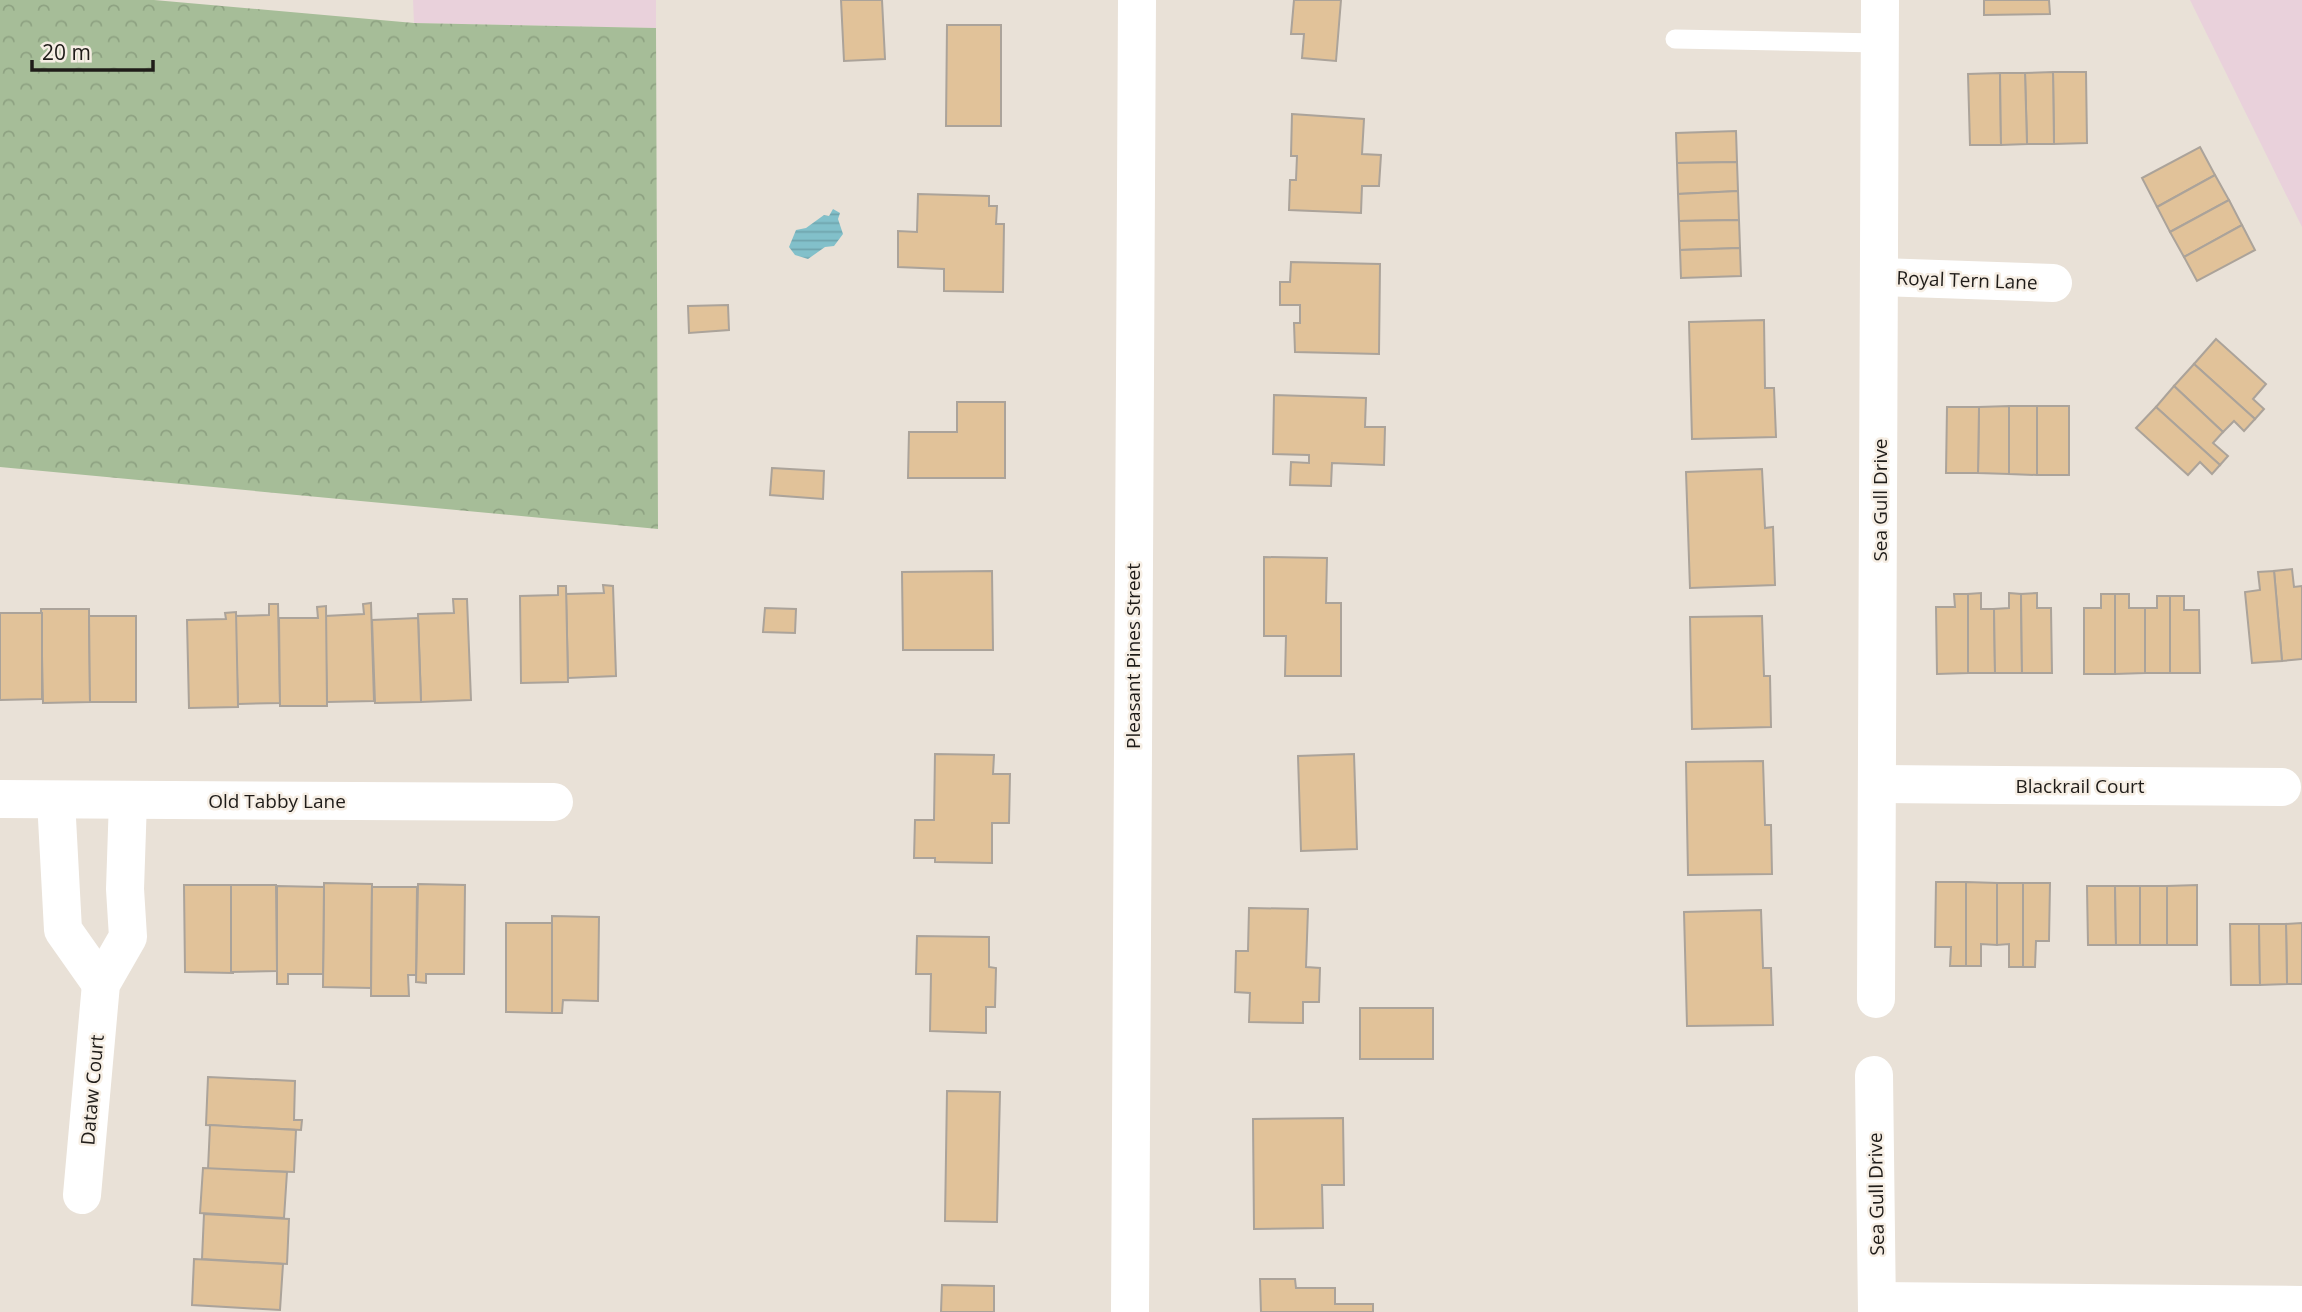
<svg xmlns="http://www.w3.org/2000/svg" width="2302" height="1312" font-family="'Open Sans',sans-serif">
<defs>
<pattern id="forest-crowns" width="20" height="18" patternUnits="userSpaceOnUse" patternTransform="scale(1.75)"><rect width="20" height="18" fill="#a6bd98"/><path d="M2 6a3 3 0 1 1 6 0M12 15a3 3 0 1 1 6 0" fill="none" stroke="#8ea282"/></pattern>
<pattern id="water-rules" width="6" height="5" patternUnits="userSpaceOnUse" patternTransform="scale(1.75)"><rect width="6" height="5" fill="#82c0ca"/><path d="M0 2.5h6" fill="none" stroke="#70a4ad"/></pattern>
</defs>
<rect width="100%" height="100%" fill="#e9e1d7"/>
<g fill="#e9d1db">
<path d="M413 0H656V28L414 23Z"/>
<path d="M2190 0H2302V227Z"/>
</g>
<path fill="url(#forest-crowns)" d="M0 0H154L414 23 656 28 658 529 0 467Z"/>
<path fill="url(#water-rules)" d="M833 209 840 213 838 219 843 234 834 246 825 247 808 259 795 255 789 247 796 230 806 228 824 215 829 216Z"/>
<g fill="#e1c299" stroke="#aba39a" stroke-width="2">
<path d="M841 0H882L885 59 844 61Z"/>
<path d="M1294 0H1341L1336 61 1302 58 1304 34H1291Z"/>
<path d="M1984 0H2049L2050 14 1984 15Z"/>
<path d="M947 25H1001V126H946Z"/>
<path d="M2053 72H2086L2087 143 2054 144Z"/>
<path d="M2053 72 2054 144H2027L2025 73Z"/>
<path d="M2000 73 2001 145H1970L1968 74Z"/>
<path d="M2000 73H2025L2027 144 2001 145Z"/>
<path d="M1292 114 1364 119 1362 154 1381 155 1379 186H1362L1361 213 1289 210 1290 180H1296L1297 156H1291Z"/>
<path d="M1736 131 1737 162 1677 163 1676 133Z"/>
<path d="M2200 147 2215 175 2157 207 2142 178Z"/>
<path d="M1737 162 1738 191 1678 194 1677 163Z"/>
<path d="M2215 175 2229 200 2170 232 2157 207Z"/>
<path d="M1738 191 1739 220 1679 221 1678 194Z"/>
<path d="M918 194 989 196V206H997L996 224H1004L1003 292 944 291V269L898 267V231L917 232Z"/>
<path d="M2229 200 2242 225 2184 257 2170 232Z"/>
<path d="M1739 220 1740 248 1680 250 1679 221Z"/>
<path d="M2242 225 2255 250 2197 281 2184 257Z"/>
<path d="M1740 248 1741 276 1681 278 1680 250Z"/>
<path d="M1291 262 1380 264 1379 354 1295 352 1294 323H1300V305H1280V282H1290Z"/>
<path d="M728 305 729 330 689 333 688 306Z"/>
<path d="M1764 320 1765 388H1774L1776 437 1692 439 1689 322Z"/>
<path d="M2216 339 2266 384 2253 399 2264 409 2255 419 2194 364Z"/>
<path d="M2194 364 2255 419 2244 431 2234 421 2223 432 2174 386Z"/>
<path d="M2174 386 2223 432 2213 443 2228 456 2220 465 2156 407Z"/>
<path d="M1274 395 1366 398 1365 427H1385L1384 465 1332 463 1331 486 1290 485 1291 462 1309 463V455L1273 454Z"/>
<path d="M957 402H1005V478H908L909 432H957Z"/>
<path d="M2009 406V474L1978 473 1979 407Z"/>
<path d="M2009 406H2037V475L2009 474Z"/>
<rect x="2037" y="406" width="32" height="69"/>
<path d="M1947 407H1979L1978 473H1946Z"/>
<path d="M2156 407 2220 465 2212 474 2200 462 2188 475 2136 428Z"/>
<path d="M772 468 824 471 823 499 770 495Z"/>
<path d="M1762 469 1765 528 1773 527 1775 585 1690 588 1686 472Z"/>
<path d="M1264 557 1327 558 1326 603H1341V676H1285L1286 636H1264Z"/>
<path d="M2292 569 2294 587 2302 586V659L2282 661 2274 571Z"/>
<path d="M992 571 993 650H903L902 572Z"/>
<path d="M2274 571 2282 661 2252 663 2245 592 2260 590 2258 572Z"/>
<path d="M603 585 613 586 616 676 568 678 566 594 604 593Z"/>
<path d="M558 586H566L568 682 521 683 520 596 558 595Z"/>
<path d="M1981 593V609H1994L1995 673H1968V594Z"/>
<path d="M2009 593 2021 594 2022 673H1995L1994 609 2009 608Z"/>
<path d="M2037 593V608H2051L2052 673H2022L2021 594Z"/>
<path d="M1954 594H1968V673L1937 674 1936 607H1955Z"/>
<path d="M2101 594H2115V674H2084V608H2101Z"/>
<path d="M2115 594H2129V608H2145V673L2115 674Z"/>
<path d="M2157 596H2170V673H2145V608H2157Z"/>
<path d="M2170 596H2184V610H2199L2200 673H2170Z"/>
<path d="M453 599H467L471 700 421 702 418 614 454 613Z"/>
<path d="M371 603 374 701 327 702 325 616 364 614 363 604Z"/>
<path d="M269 604H278L280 703 238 704 235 616 269 615Z"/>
<path d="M326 606 327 706H280L279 618H318L317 607Z"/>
<path d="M765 608 796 609 795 633 763 632Z"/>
<path d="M41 609H89L90 702 43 703Z"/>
<path d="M236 612 238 707 189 708 187 620 226 619 225 613Z"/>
<path d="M0 613H42V699L0 700Z"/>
<path d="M89 616H136V702H90Z"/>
<path d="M1762 616 1764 676H1770L1771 727 1692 729 1690 617Z"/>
<path d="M418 618 421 702 375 703 372 620Z"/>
<path d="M935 754 994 755 993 774H1010L1009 823H992V863L935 862V858H914L915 820H934Z"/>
<path d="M1354 754 1357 849 1301 851 1298 756Z"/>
<path d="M1763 761 1765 825H1771L1772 874 1688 875 1686 762Z"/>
<path d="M1936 882H1966V966H1950L1951 947H1935Z"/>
<path d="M1966 882 1997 883V945L1981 944V966H1966Z"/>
<path d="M324 883 372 884 371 988 323 987Z"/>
<path d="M1997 883H2023V967H2009V944L1997 945Z"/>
<path d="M2023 883H2050L2049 941H2036L2035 967H2023Z"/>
<path d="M418 884 465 885 464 974H426V983L416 982Z"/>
<path d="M184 885H231L233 973 185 972Z"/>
<path d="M231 885H276L277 971 231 972Z"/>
<path d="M2197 885V945H2167V886Z"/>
<path d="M277 886 324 887 323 974H288V984H277Z"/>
<path d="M2087 886H2115L2116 945H2088Z"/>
<path d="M2115 886H2140V945H2116Z"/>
<rect x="2140" y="886" width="27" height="59"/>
<path d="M372 887H417L416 975H408L409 996H371Z"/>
<path d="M1249 908 1308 909 1306 967 1320 968 1319 1002H1303V1023L1249 1022 1250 993 1235 992 1236 951H1248Z"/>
<path d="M1761 910 1763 968H1771L1773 1025 1687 1026 1684 912Z"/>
<path d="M552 916 599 917 598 1001 563 1000 562 1013H552Z"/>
<path d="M506 923H552V1013L506 1012Z"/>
<path d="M2302 923V984H2287L2286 924Z"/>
<path d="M2230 924H2259L2260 985H2231Z"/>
<path d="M2259 924H2286L2287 984 2260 985Z"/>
<path d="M917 936 989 937V967L996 968 995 1007H986V1033L930 1031 931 974H916Z"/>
<rect x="1360" y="1008" width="73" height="51"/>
<path d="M208 1077 295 1081 294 1120H302L301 1130 206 1125Z"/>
<path d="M947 1091 1000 1092 997 1222 945 1221Z"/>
<path d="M1343 1118 1344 1185H1322L1323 1228 1254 1229 1253 1119Z"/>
<path d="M210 1125 296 1130 294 1172 208 1169Z"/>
<path d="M203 1168 287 1172 284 1218 200 1213Z"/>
<path d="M204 1214 289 1219 287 1264 202 1259Z"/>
<path d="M194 1259 283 1264 280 1310 192 1305Z"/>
<path d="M1260 1279H1295L1296 1288H1335V1304H1373V1312H1261Z"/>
<path d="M942 1285 994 1286V1312H941Z"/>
</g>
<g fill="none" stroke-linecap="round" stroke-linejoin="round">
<path stroke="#fff" stroke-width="19" d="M1675 39 1879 43"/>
<g stroke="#fff" stroke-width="38">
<path d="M1880 277 2053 283"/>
<path d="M1879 784 2282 787"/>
<path d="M0 799 554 802"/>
<path d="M56 800 63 930 101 984"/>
<path d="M1876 999 1880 0"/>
<path d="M1874 1075 1877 1312"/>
<path d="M82 1195 101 984 128 937 125 889 128 800"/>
<path d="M1877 1301 2302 1305"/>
<path d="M1130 1312 1137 0"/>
</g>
</g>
<g text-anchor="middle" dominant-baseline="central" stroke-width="5" stroke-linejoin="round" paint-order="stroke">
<g font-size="19" fill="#1f1c19" stroke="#f6eee4">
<text transform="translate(1967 280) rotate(2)">Royal Tern Lane</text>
<text transform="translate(1880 500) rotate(-90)">Sea Gull Drive</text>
<text transform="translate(1133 656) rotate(-90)">Pleasant Pines Street</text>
<text x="2080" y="786">Blackrail Court</text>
<text x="277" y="801">Old Tabby Lane</text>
<text transform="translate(92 1090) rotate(-85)">Dataw Court</text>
<text transform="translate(1876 1194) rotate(-91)">Sea Gull Drive</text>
</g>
</g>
<path d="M32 60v10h121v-10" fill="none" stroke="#1f1c19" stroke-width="3.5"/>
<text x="42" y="60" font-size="21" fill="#1f1c19" stroke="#f6eee4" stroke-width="5" paint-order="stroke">20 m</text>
</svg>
